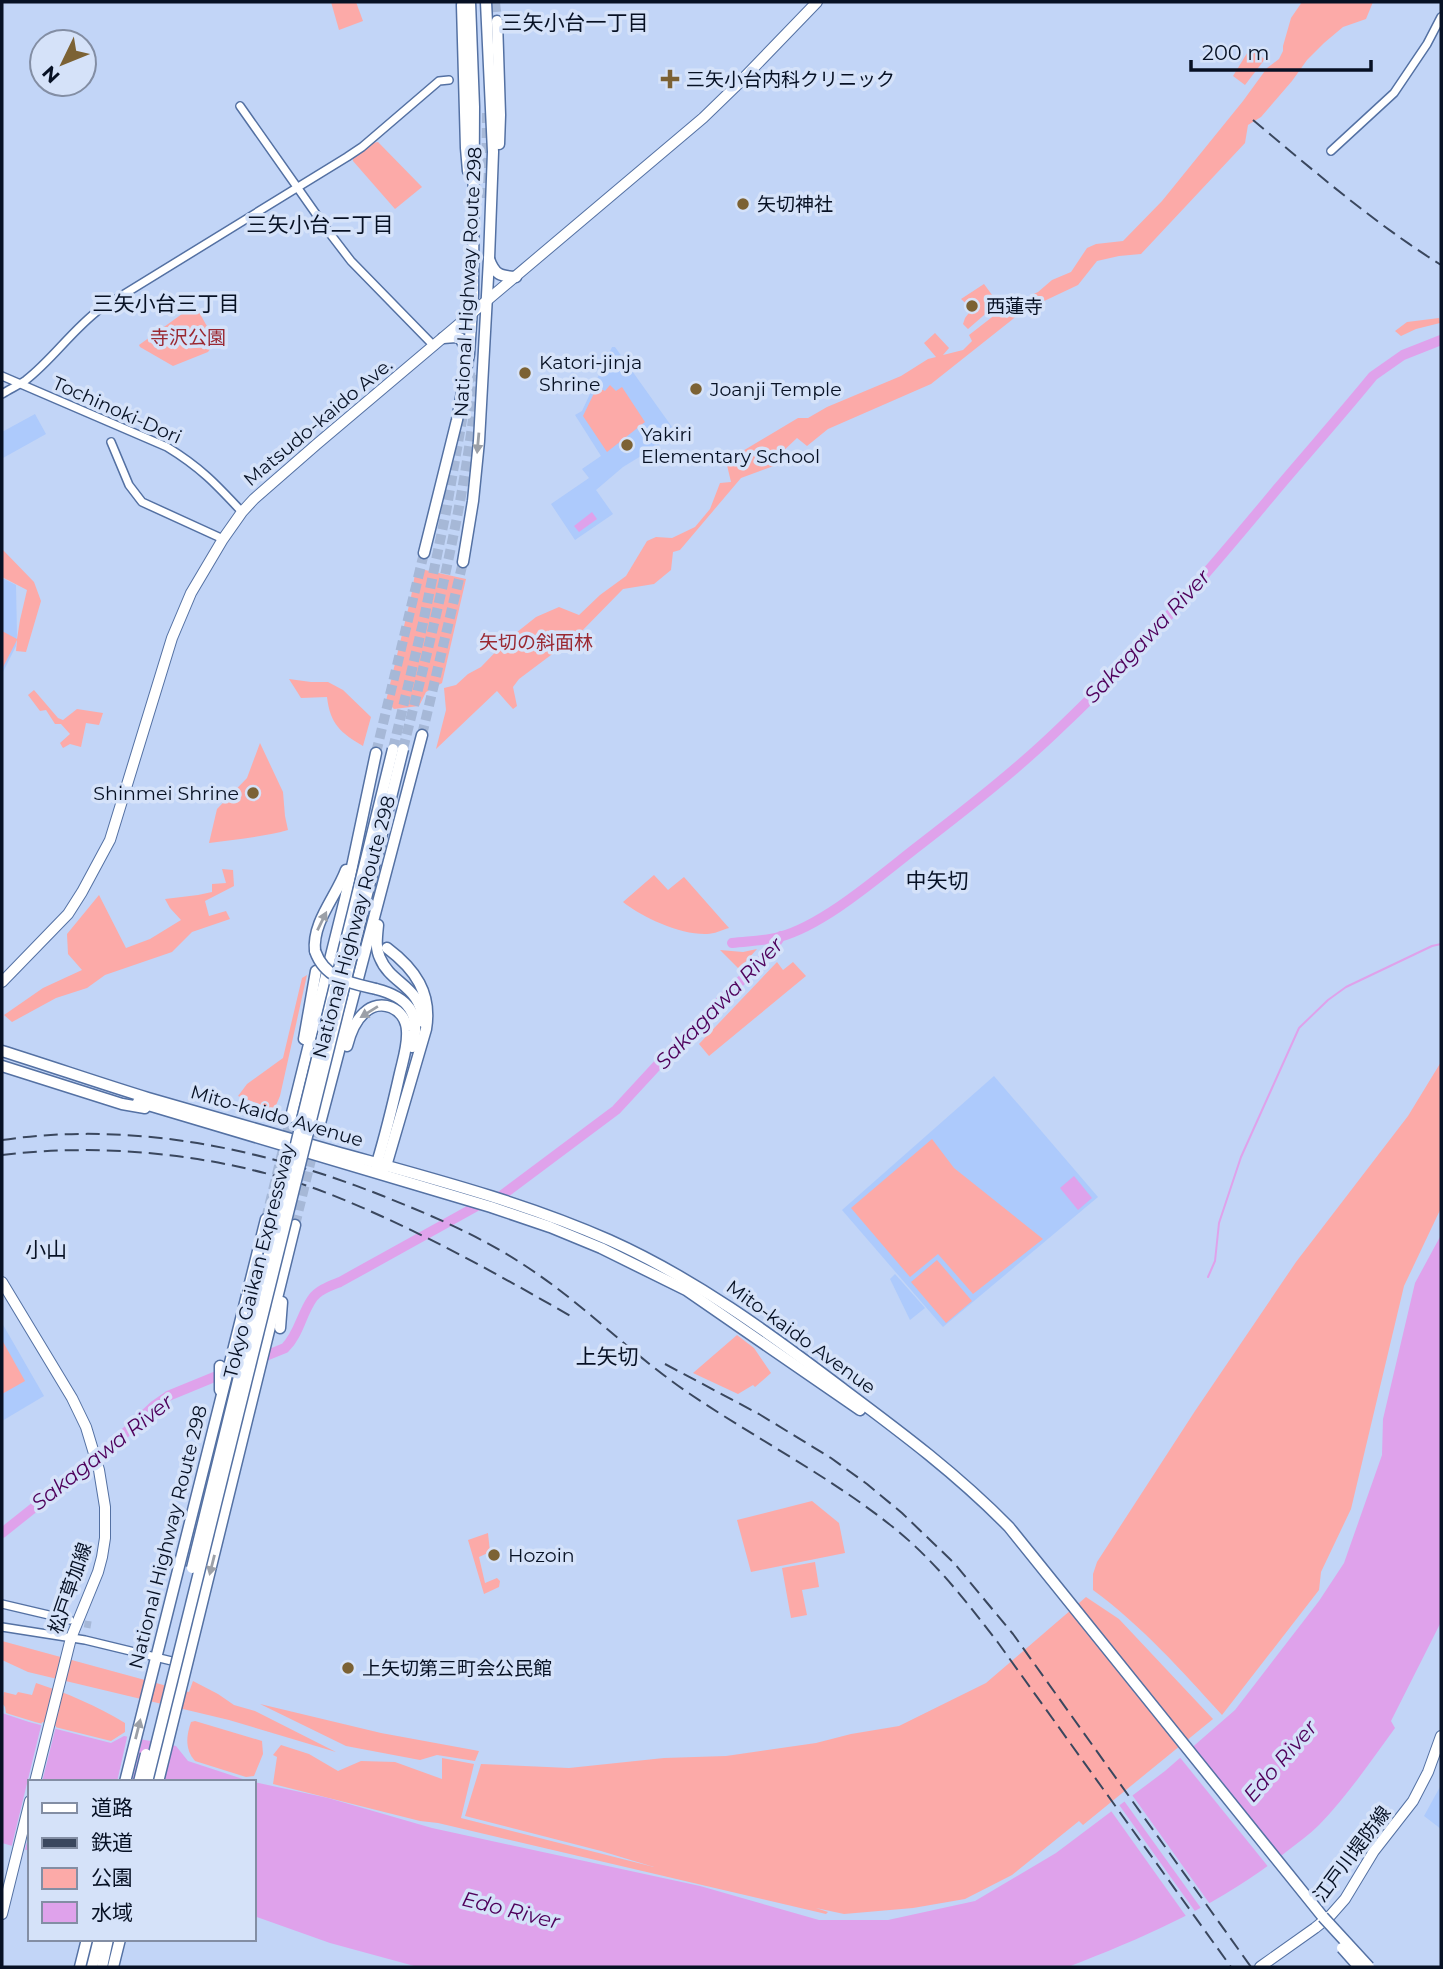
<svg xmlns="http://www.w3.org/2000/svg" width="1443" height="1969" font-family="Montserrat,'Noto Sans JP',sans-serif">
<rect width="100%" height="100%" fill="#c2d5f7"/>
<g fill="#adcafc">
<path d="M612 347H615L677 434 623 467 596 490 613 514 575 540 551 504 589 478 582 469 601 456 575 415 582 411Z"/>
<path d="M35 414 46 434 3 458 2 432Z"/>
<path d="M2 578 16 585 17 635 16 646 3 672H2Z"/>
<path d="M994 1076 1098 1197 943 1327 842 1210Z"/>
<path d="M895 1274 925 1308 910 1320 890 1279Z"/>
<path d="M2 1323 44 1396 2 1421Z"/>
<path d="M1441 1785V1829L1424 1816Z"/>
</g>
<g fill="#fcaaa8">
<path d="M331 2H356L363 21 339 30Z"/>
<path d="M1302 2H1373L1366 19 1343 27 1324 43 1307 60 1292 81 1261 117 1248 125 1245 143 1141 254 1119 256 1097 261 1078 285 1023 311 931 384 828 429 807 446 797 438 780 454 779 464 741 478 680 550 673 552 671 570 654 584 623 589 579 634 519 679 513 687 517 706 513 709 497 691 436 749 446 710 444 688 456 685 468 674 481 667 507 640 536 617 559 607 579 615 600 595 626 576 647 541 656 537 672 538 695 527 710 509 720 483 731 482 726 461 798 418H808L827 407 901 376 928 359 936 357 924 343 935 333 949 348 943 355 963 350 972 341 969 335 1005 307 1038 292 1052 280 1071 272 1087 248 1096 244 1123 241 1162 201 1243 101 1267 68 1279 59 1283 51V46L1291 18Z"/>
<path d="M1249 50 1265 59 1245 85 1233 76Z"/>
<path d="M378 142 422 187 395 209 353 161V157L372 143Z"/>
<path d="M984 284 998 303 968 329 963 324 965 318 972 309 961 299Z"/>
<path d="M193 306 196 307 208 328 213 345 208 352 173 366 140 347 139 345Z"/>
<path d="M1439 318 1440 323 1416 329 1401 336 1395 331 1407 322Z"/>
<path d="M610 385 616 391 622 387 645 422 607 452 583 416 597 387 605 391Z"/>
<path d="M2 549 34 582 41 601 26 652 16 651 17 640 2 669V631L17 639 20 620 27 590 2 577Z"/>
<path d="M416 568 466 579 442 683 426 692 419 706 394 709 386 701 411 597Z"/>
<path d="M289 679 311 682H328L343 690 371 717 363 746C341 733 330 724 327 697L301 698Z"/>
<path d="M34 690 58 718 63 720 77 709 103 713 99 725 86 723 81 747 70 744 63 748 60 743 70 734 61 724H55L46 710 40 711 28 695Z"/>
<path d="M260 743 283 792 285 816 288 830C263 837 236 839 209 843L217 809 247 778Z"/>
<path d="M222 869 233 870 234 886 205 901 209 916 226 911 230 919 192 932 172 952 105 975 87 988 56 998 12 1022 4 1015 43 988 82 970 68 954 67 934 99 895 126 948 150 939 181 920 170 908 165 899 198 895 212 892V884L226 883Z"/>
<path d="M654 875 668 890 684 877 729 928C722 930 714 934 707 934 681 935 643 918 623 902Z"/>
<path d="M757 949 739 969 720 950 743 952Z"/>
<path d="M777 962 783 970 793 962 806 976 709 1056 699 1044Z"/>
<path d="M307 975 280 1096 274 1110 238 1096 247 1084 283 1058 302 978Z"/>
<path d="M1441 1062V1208L1404 1286 1351 1509 1321 1572 1319 1590 1222 1715C1181 1670 1142 1626 1093 1590V1574L1097 1562 1195 1411 1296 1262 1408 1116Z"/>
<path d="M932 1139 954 1168 1043 1239 973 1294 938 1254 910 1277 851 1208Z"/>
<path d="M937 1260 972 1301 946 1323 911 1282Z"/>
<path d="M737 1335 754 1348 771 1373 755 1387 753 1385 738 1394 693 1373Z"/>
<path d="M2 1340 25 1381 2 1394Z"/>
<path d="M812 1501 839 1523 845 1553 751 1572 737 1520Z"/>
<path d="M488 1533 490 1552 479 1557 485 1583 497 1578 500 1581 499 1587 484 1594 468 1540Z"/>
<path d="M815 1562 819 1587 802 1590 807 1615 791 1618 782 1568Z"/>
<path d="M1086 1597 1119 1619 1213 1719 1083 1825 1079 1821 1012 1875 965 1899 913 1908 844 1914 816 1908 828 1912 826 1914 438 1823 420 1821 273 1784 277 1757 273 1755 281 1745 309 1754 338 1771 361 1761 395 1762 442 1779V1758L474 1764 461 1818 654 1867 601 1851 465 1816 481 1764 569 1768 664 1758 726 1756 816 1743 851 1734 899 1726 986 1683Z"/>
<path d="M2 1641 189 1692 193 1681 218 1694 234 1705 255 1711 336 1752 229 1720 28 1672 2 1660Z"/>
<path d="M36 1683C67 1693 97 1706 125 1723V1732L111 1741 35 1722 6 1713 5 1707 2 1703 4 1692 16 1695 18 1692 32 1695Z"/>
<path d="M260 1704 381 1733 479 1751 475 1761 437 1755 420 1760 346 1746Z"/>
<path d="M195 1721 262 1741 263 1754 254 1776 246 1777 195 1761C185 1750 186 1736 191 1722Z"/>
</g>
<g fill="#dfa2eb">
<path d="M592 512 597 519 579 532 574 526Z"/>
<path d="M1074 1176 1092 1198 1078 1210 1060 1188Z"/>
<path d="M1441 1235V1622L1391 1721 1395 1728C1371 1761 1348 1795 1319 1825 1309 1835 1297 1843 1286 1852 1221 1904 1146 1937 1068 1967H418L330 1943 254 1916V1782L328 1798 432 1828 700 1886 819 1920H888L975 1901 1056 1853 1165 1771 1235 1710 1319 1601 1344 1563 1382 1455 1383 1419 1415 1283Z"/>
<path d="M2 1713 29 1722 111 1743 124 1736 176 1746 188 1761 252 1782H30V1851L2 1843Z"/>
</g>
<g fill="#c2d5f7">
<path d="M42 1722 56 1726 42 1782H30V1831L24 1853 11 1849Z"/>
<path d="M128 1733 143 1736 132 1782H117Z"/>
<path d="M1190 1744 1282 1859 1270 1869 1178 1755Z"/>
<path d="M1130 1792 1212 1907 1203 1911 1122 1798Z"/>
<path d="M1117 1802 1197 1914 1188 1919 1109 1808Z"/>
</g>
<g fill="none" stroke-linecap="round" stroke-linejoin="round">
<path stroke="#dfa2eb" stroke-width="2" d="M1208 1277 1215 1261 1219 1223 1241 1157 1299 1028 1328 1000 1346 987 1432 946 1441 944"/>
<g stroke="#dfa2eb" stroke-width="10">
<path d="M732 943C748 941 764 941 779 937 825 925 883 873 921 844 970 806 1019 768 1063 725 1140 652 1209 571 1277 489 1309 451 1342 414 1373 376L1403 355 1441 340"/>
<path d="M2 1533 109 1448 155 1405 168 1396 285 1348C299 1334 301 1315 312 1299 318 1290 330 1286 340 1282L477 1206 493 1202 616 1110 676 1045 770 952 781 936"/>
</g>
<path stroke="#a6b8d7" stroke-width="7" stroke-dasharray="7 3.5" stroke-linecap="butt" d="M74 1622 91 1625"/>
<g stroke="#a6b8d7" stroke-width="10" stroke-dasharray="10 5" stroke-linecap="butt">
<path d="M495 2 497 21"/>
<path d="M486 198 487 113"/>
<path d="M422 735 463 562"/>
<path d="M393 749 423 623 446 512 471 368"/>
<path d="M403 749C434 626 466 501 478 375"/>
<path d="M376 753 424 553"/>
<path d="M266 1219 291 1117"/>
<path d="M295 1225 319 1127"/>
</g>
<g stroke="#5471a3" stroke-width="10">
<g id="minor">
<path d="M240 106 328 231 351 261 434 346"/>
<path d="M1331 151 1394 93 1427 44 1441 17"/>
<path d="M2 376 167 447C200 467 216 484 242 512"/>
<path d="M2 394C10 389 19 385 26 380 53 359 72 330 100 309L347 157 362 147 439 81 449 80"/>
<path d="M111 442 129 485 142 502 223 539"/>
<path d="M2 1604 70 1620"/>
<path d="M2 1627 85 1640 180 1663"/>
</g>
</g>
<g stroke="#5471a3" stroke-width="12">
<g id="major">
<path d="M2 982 68 914 82 892 110 840 172 638 191 593 223 539 242 512 254 499 317 444 703 118 735 87 817 2"/>
<path d="M2 1282 72 1398 86 1427 99 1470 105 1507V1538L102 1557 98 1572 71 1638 35 1782"/>
<path d="M2 1914 30 1801"/>
<path d="M1260 1967 1315 1928 1330 1916 1345 1899 1374 1851 1413 1801 1428 1772 1441 1736"/>
</g>
</g>
<g stroke="#5471a3" stroke-width="13">
<g id="highway">
<path d="M462 5 466 148 468 171"/>
<path d="M497 21 500 115 499 144"/>
<path d="M489 259C495 275 500 276 516 277"/>
<path d="M443 338 456 337 460 338 468 352"/>
<path d="M424 553 457 420 469 354 473 294 474 107 470 2"/>
<path d="M463 562 473 501 479 441 489 259 493 152 486 2"/>
<path d="M378 925C377 936 375 948 380 958 391 985 421 985 423 1022"/>
<path d="M315 951C312 922 336 897 346 870"/>
<path d="M376 989C408 997 422 1014 412 1047"/>
<path d="M304 1039 316 971"/>
<path d="M347 1046C350 1034 354 1022 364 1013 380 997 406 1008 407 1031 408 1045 403 1060 400 1073 393 1104 386 1133 377 1163L378 1168"/>
<path d="M2 1051C50 1066 99 1083 148 1098 209 1116 272 1133 333 1151 426 1177 521 1201 609 1240 694 1278 769 1333 843 1389 902 1433 957 1474 1009 1527L1323 1917"/>
<path d="M2 1066 122 1104 145 1108"/>
<path d="M138 1102 491 1207 550 1227 601 1248 686 1290 860 1410"/>
<path d="M291 1117 346 895 376 753"/>
<path d="M319 1127 422 735"/>
<path d="M384 1169 386 1166 426 1029C432 993 415 969 387 948"/>
<path d="M280 1328 282 1302"/>
<path d="M220 1366V1390"/>
<path d="M125 1782 266 1219"/>
<path d="M158 1782 295 1225"/>
<path d="M80 1967 87 1939"/>
<path d="M92 1967 99 1939"/>
<path d="M102 1967 108 1939"/>
<path d="M113 1967 120 1939"/>
</g>
</g>
<use href="#minor" stroke="#fff" stroke-width="7"/>
<use href="#major" stroke="#fff" stroke-width="10"/>
<use href="#highway" stroke="#fff" stroke-width="10"/>
<g stroke="#3a475e" stroke-width="2" stroke-dasharray="14 7" stroke-linecap="butt">
<path d="M1253 120C1314 171 1374 223 1441 265"/>
<path d="M2 1140C132 1121 262 1148 383 1196 433 1216 480 1236 524 1265 583 1303 632 1355 690 1394 755 1438 827 1475 889 1524 933 1558 966 1601 999 1644L1231 1967"/>
<path d="M2 1155C107 1142 228 1155 327 1193 413 1227 494 1272 574 1318"/>
<path d="M665 1364 759 1414 831 1458 867 1484 902 1513 954 1563 1013 1634 1251 1967"/>
</g>
<g stroke="#5471a3" stroke-width="13" stroke-linecap="butt">
<g id="highway-bridge">
<path d="M315 951C325 979 350 983 376 989"/>
<path d="M192 1568 393 749"/>
<path d="M139 1782 146 1754"/>
<path d="M147 1782 403 749"/>
<path d="M1323 1917 1369 1967"/>
<path d="M1342 1948 1359 1967"/>
</g>
</g>
<use href="#highway-bridge" stroke="#fff" stroke-width="10"/>
</g>
<defs><path id="oneway-solid" d="M-6-.8H1V-3.2L6.5 0L1 3.2V.8H-6Z" transform="scale(1.75)"/></defs>
<g fill="#9ca0a7">
<use href="#oneway-solid" transform="translate(478 443) rotate(95)"/>
<use href="#oneway-solid" transform="translate(322 921) rotate(-64)"/>
<use href="#oneway-solid" transform="translate(369 1012) rotate(148)"/>
<use href="#oneway-solid" transform="translate(212 1565) rotate(104)"/>
<use href="#oneway-solid" transform="translate(138 1729) rotate(-76)"/>
</g>
<g fill="#7c6234" stroke="#d5e2f9" stroke-width="2.5">
<path d="M666.5 68.5h7v7h7v7h-7v7h-7v-7h-7v-7h7z"/>
<circle cx="743" cy="204" r="7"/>
<circle cx="972" cy="306" r="7"/>
<circle cx="525" cy="373" r="7"/>
<circle cx="696" cy="389" r="7"/>
<circle cx="627" cy="445" r="7"/>
<circle cx="253" cy="793" r="7"/>
<circle cx="494" cy="1555" r="7"/>
<circle cx="348" cy="1668" r="7"/>
</g>
<g text-anchor="middle" dominant-baseline="central" stroke-width="7" stroke-linejoin="round" paint-order="stroke">
<g font-size="19" fill="#071124" stroke="#d5e2f9" text-anchor="start">
<text x="686" y="79">三矢小台内科クリニック</text>
<text x="757" y="204">矢切神社</text>
<text x="986" y="306">西蓮寺</text>
<text x="539" y="362">Katori-jinja<tspan x="539" dy="22">Shrine</tspan></text>
<text x="710" y="389">Joanji Temple</text>
<text x="641" y="434">Yakiri<tspan x="641" dy="22">Elementary School</tspan></text>
<text x="239" y="793" text-anchor="end">Shinmei Shrine</text>
<text x="508" y="1555">Hozoin</text>
<text x="362" y="1668">上矢切第三町会公民館</text>
</g>
<g font-size="19" fill="#071124" stroke="#d5e2f9">
<text transform="translate(468 282) rotate(-87)">National Highway Route 298</text>
<text transform="translate(117 410) rotate(24)">Tochinoki-Dori</text>
<text transform="translate(318 422) rotate(-40)">Matsudo-kaido Ave.</text>
<text transform="translate(354 927) rotate(-75)">National Highway Route 298</text>
<text transform="translate(277 1116) rotate(16)">Mito-kaido Avenue</text>
<text transform="translate(259 1261) rotate(-76)">Tokyo Gaikan Expressway</text>
<text transform="translate(801 1337) rotate(36)">Mito-kaido Avenue</text>
<text transform="translate(168 1537) rotate(-76)">National Highway Route 298</text>
<text transform="translate(70 1588) rotate(-71)">松戸草加線</text>
<text transform="translate(1352 1854) rotate(-53)">江戸川堤防線</text>
</g>
<g font-size="19" fill="#9a2831" stroke="#d5e2f9">
<text x="188" y="337">寺沢公園</text>
<text x="536" y="642">矢切の斜面林</text>
</g>
<g font-size="21" fill="#071124" stroke="#d5e2f9">
<text x="575" y="22">三矢小台一丁目</text>
<text x="320" y="224">三矢小台二丁目</text>
<text x="166" y="303">三矢小台三丁目</text>
<text x="937" y="880">中矢切</text>
<text x="46" y="1249">小山</text>
<text x="607" y="1356">上矢切</text>
</g>
<g font-size="21" font-style="italic" fill="#4f005b" stroke="#d5e2f9">
<text transform="translate(1147 636) rotate(-47)">Sakagawa River</text>
<text transform="translate(719 1003) rotate(-46)">Sakagawa River</text>
<text transform="translate(102 1452) rotate(-38)">Sakagawa River</text>
<text transform="translate(1280 1761) rotate(-49)">Edo River</text>
<text transform="translate(511 1910) rotate(14)">Edo River</text>
</g>
</g>
<rect width="1443" height="1969" fill="none" stroke="#071124" stroke-width="7"/>
<rect x="28" y="1780" width="228" height="161" fill="#d5e2f9" stroke="#838ea4" stroke-width="2"/>
<rect x="42" y="1803" width="35" height="10" fill="#ffffff" stroke="#838ea4" stroke-width="2"/>
<text x="91" y="1815" font-size="21" fill="#071124">道路</text>
<rect x="42" y="1838" width="35" height="10" fill="#3a475e" stroke="#838ea4" stroke-width="2"/>
<text x="91" y="1850" font-size="21" fill="#071124">鉄道</text>
<rect x="42" y="1868" width="35" height="21" fill="#fcaaa8" stroke="#838ea4" stroke-width="2"/>
<text x="91" y="1885" font-size="21" fill="#071124">公園</text>
<rect x="42" y="1902" width="35" height="21" fill="#dfa2eb" stroke="#838ea4" stroke-width="2"/>
<text x="91" y="1920" font-size="21" fill="#071124">水域</text>
<g transform="translate(63 63) rotate(227)"><circle r="33" fill="#d5e2f9" stroke="#838ea4" stroke-width="2"/>
<path d="M0-5L12 26L0 18L-12 26Z" fill="#7c6234"/>
<text y="-10" font-size="19" font-weight="bold" text-anchor="middle" fill="#071124">N</text>
</g>
<path d="M1191 60v10h180v-10" fill="none" stroke="#071124" stroke-width="3.5"/>
<text x="1202" y="60" font-size="21" fill="#071124" stroke="#d5e2f9" stroke-width="5" paint-order="stroke">200 m</text>
</svg>
